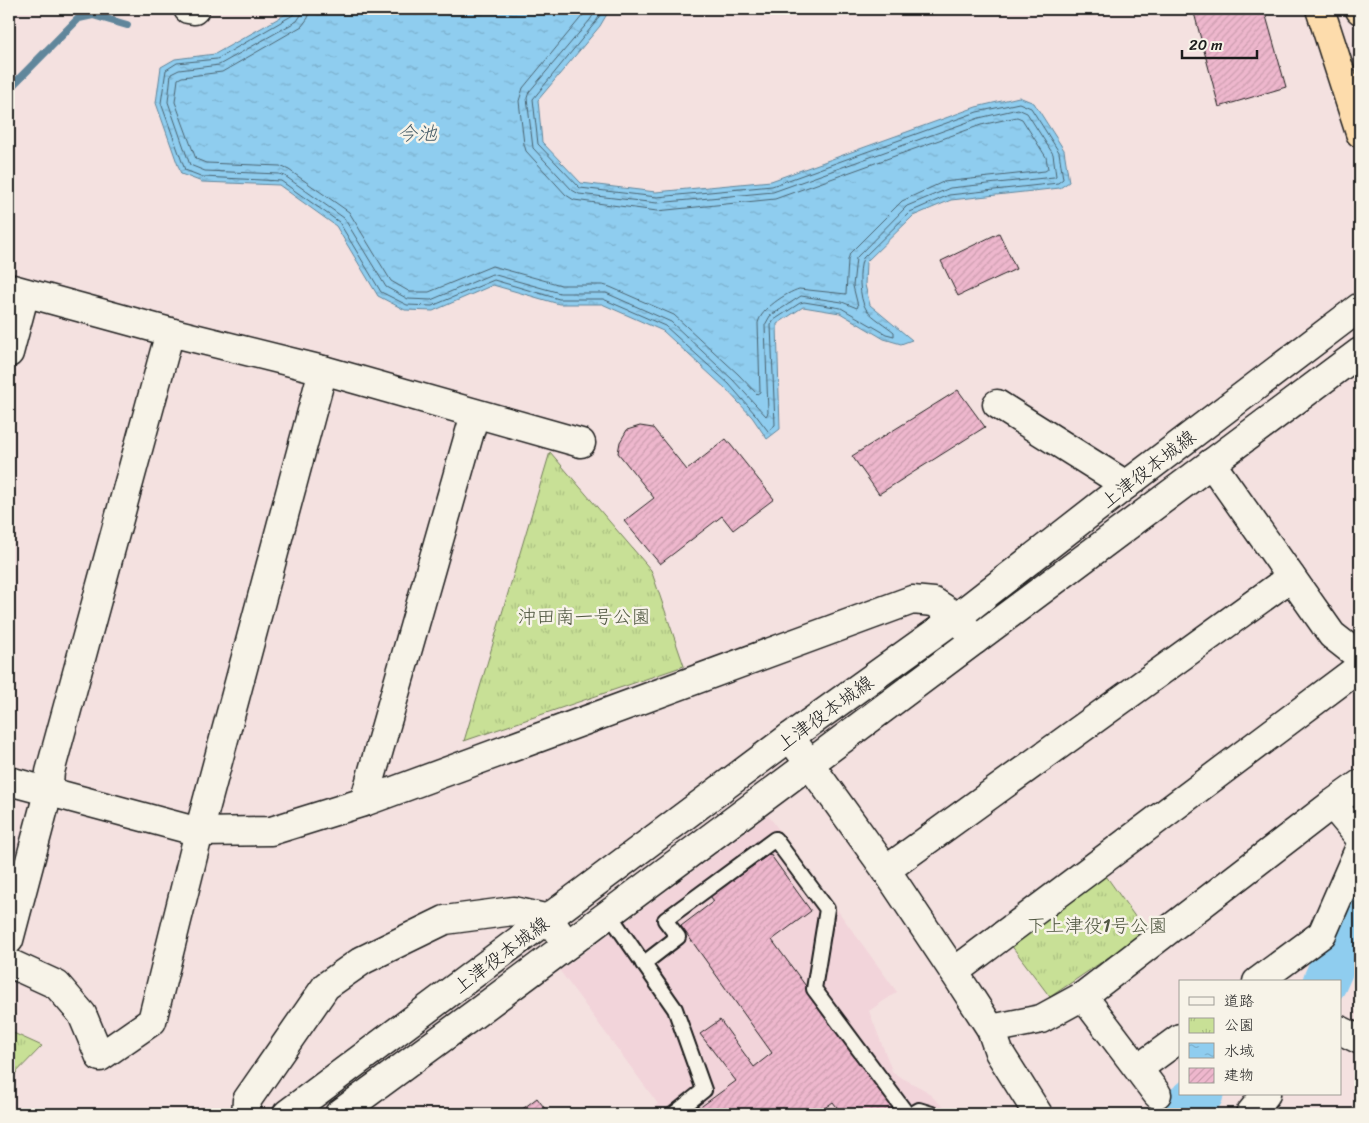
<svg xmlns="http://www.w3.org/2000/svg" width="1369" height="1123" font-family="Sriracha,'Klee One',sans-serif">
<defs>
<pattern id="park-tufts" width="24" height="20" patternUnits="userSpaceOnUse" patternTransform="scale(1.25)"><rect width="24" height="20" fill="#c8e096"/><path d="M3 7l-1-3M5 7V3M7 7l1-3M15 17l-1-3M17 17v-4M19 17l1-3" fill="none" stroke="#abc081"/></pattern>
<pattern id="water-ripples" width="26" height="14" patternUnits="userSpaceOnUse" patternTransform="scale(1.25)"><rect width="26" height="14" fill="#8fcdef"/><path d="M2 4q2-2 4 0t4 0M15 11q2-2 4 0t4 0" fill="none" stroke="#7bafcc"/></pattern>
<pattern id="building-hatch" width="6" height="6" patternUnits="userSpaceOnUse" patternTransform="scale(1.25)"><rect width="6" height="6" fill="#eeb7cd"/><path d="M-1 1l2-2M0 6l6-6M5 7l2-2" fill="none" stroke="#cc9daf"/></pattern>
</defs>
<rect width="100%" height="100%" fill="#f4e1e0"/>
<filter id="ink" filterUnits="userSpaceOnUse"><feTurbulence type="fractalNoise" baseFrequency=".02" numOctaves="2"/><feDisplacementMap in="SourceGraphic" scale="10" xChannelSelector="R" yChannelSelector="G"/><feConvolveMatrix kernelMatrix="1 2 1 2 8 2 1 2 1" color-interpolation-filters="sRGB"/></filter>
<g filter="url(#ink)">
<path fill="#f2d4da" d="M768 815 897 992 869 1011 893 1073 925 1090 951 1114H645L658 1104 560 971Z"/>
<g fill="url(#park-tufts)" stroke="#727e59">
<path d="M550 452 651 570 684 666 464 741Z"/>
<path d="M1106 876 1146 932 1050 997 1011 945Z"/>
<path d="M9 1031 42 1046 9 1080Z"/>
</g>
<path fill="url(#water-ripples)" stroke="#61869b" d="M295 9H610L600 26 538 100 542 142 581 183 656 192 771 181 976 107 1019 97 1034 103 1064 150 1069 182 1060 188 951 200 913 216 866 262 865 285 870 305 912 340 901 344 884 339 840 313 803 307 777 324 780 429 767 439 752 417 725 388 663 331 602 304H559L493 285 433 311 405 310 378 296 336 226 279 185 202 182 181 174 156 103 161 67 175 59 215 54Z"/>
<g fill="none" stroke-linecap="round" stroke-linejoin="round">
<g stroke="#4a6370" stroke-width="1">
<path d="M296 9 293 15 217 59 177 63 166 70 161 103 185 170 203 177 281 181 339 222 381 292 407 305 432 306 494 280 559 299H603L665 326 729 384 755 414 768 431 775 425 771 325 774 320 800 303 804 302 841 308 886 334 894 336V332C886 325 873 318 866 309 859 299 858 269 863 258L910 212 949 195 1058 183 1063 179 1059 152 1031 108 1019 103 977 112 772 186 657 197 580 188 538 144 533 99 595 23 604 9"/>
<path d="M302 9 301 15 297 21 219 65 179 70 171 74 168 102 190 165 205 171 279 174 285 176 344 218 386 287 408 299 431 300 492 274 560 293H606L671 322 733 380 766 416 768 413 765 325 770 316 801 296 842 302 857 308 858 306 853 286 856 258 907 206 950 188 1054 177 1056 176 1053 154 1027 113 1018 109 979 118 773 192 657 203 579 194 572 190 533 148 527 98 529 92 590 20 597 9"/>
<path d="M310 9 308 18 302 26 222 72 182 77 178 79 175 102 196 159 206 163 280 166 289 170 349 212 391 281 410 292H429L492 266 561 285H603L610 287 674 315 738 374 757 394 760 392 758 323C761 309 786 293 799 289L846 294 848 260 850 253 902 201 943 182 1045 171 1048 169 1046 157 1022 119 1017 117 981 125 775 199 657 211 574 200 566 195 526 151 524 144 519 101 523 88 588 9"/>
</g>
<path stroke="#61869b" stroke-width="8" d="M9 89 79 18 93 15 127 25"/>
<g stroke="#8fcdef" stroke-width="45">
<path d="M1325 982 1360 903"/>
<path d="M1176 1114 1201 1094"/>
</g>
</g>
<g fill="url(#building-hatch)" stroke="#1c1c1c">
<path d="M1193 9H1264L1286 87 1219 107Z"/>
<path d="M999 233 1016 269 958 296 941 261Z"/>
<path d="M958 390 985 427 879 494 852 456Z"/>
<path d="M640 426 653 428 687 470 726 439 774 499 733 530 722 516 660 564 624 521 654 498 618 453 620 442 627 430Z"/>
<path d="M770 854 811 911 772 940 900 1114H842L833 1102 816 1114H691L736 1081 700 1034 720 1020 754 1067 772 1053 681 926 714 901 710 896Z"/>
<path d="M537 1098 549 1114H516Z"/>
</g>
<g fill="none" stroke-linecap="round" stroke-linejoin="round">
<g stroke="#1c1c1c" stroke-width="18">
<g id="service">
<path d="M609 914 675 1009 704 1090 674 1114"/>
<path d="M643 964 678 937 665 920 775 839 827 909 814 989 907 1114"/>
<path d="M912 1114 919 1110 932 1114"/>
</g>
</g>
<g stroke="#1c1c1c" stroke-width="31">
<g id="minor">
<path d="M188 9 194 10 195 9"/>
<path d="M9 288 170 332 323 370 581 443"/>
<path d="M9 353 25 293"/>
<path d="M997 404 1126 485"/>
<path d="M1211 463 1332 635 1360 657"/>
<path d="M790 737 886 870 954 972 991 1029 999 1052 1038 1114"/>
<path d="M9 781 199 832 271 831 364 802 912 600 934 602 957 617 975 640"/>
<path d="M364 802 475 414"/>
<path d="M1332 804 1360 838"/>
<path d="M886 870 1291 577"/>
<path d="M9 940 48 793 50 772 170 332"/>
<path d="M9 963 57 985 82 1014 100 1057 152 1021 199 832 323 370"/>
<path d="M954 972 1360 667"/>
<path d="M1257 982 1322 934 1360 847"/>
<path d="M1083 996 1157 1094"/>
<path d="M991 1029 1041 1019 1083 996 1332 804 1360 784"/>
<path d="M1340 1030 1360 1040"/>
<path d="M1139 1068 1180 1038"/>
<path d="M246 1114 247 1100 326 986 363 960 445 920 513 911 549 919 567 945"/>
<path d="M1250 1114 1266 1094"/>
</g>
</g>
<g stroke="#1c1c1c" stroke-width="31">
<g id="tertiary">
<path d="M287 1114 790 737 957 617 1126 485 1360 307"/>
<path d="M339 1114 479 1011 1360 352"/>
</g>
</g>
<g stroke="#1c1c1c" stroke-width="31">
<g id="trunk">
<path d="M1320 9 1360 133"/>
<path d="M1360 9V10"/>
</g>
</g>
<use href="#service" stroke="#f7f3e8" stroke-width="14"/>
<use href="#minor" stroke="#f7f3e8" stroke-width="28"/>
<use href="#tertiary" stroke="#f7f3e8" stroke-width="28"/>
<use href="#trunk" stroke="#fddcac" stroke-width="28"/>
</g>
</g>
<g text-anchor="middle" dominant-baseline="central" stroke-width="5" stroke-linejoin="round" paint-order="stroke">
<g font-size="19" fill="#1c1c1c" stroke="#f7f3e8">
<text transform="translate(1148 469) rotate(-38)">上津役本城線</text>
<text transform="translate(825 713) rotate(-36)">上津役本城線</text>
<text transform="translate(501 955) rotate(-37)">上津役本城線</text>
</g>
<g font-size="19" fill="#505741" stroke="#f7f3e8">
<text x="584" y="616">沖田南一号公園</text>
<text x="1097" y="925">下上津役1号公園</text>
</g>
<g font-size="20" font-style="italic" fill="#445a66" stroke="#f7f3e8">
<text x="417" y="133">今池</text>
</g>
</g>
<rect width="1369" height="1123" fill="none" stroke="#f7f3e8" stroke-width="30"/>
<rect x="15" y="15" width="1339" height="1093" fill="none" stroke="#1c1c1c" stroke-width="2" filter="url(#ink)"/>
<rect x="1179" y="980" width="162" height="115" fill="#f7f3e8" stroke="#9f9d96"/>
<rect x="1189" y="997" width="25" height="8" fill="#f7f3e8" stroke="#9f9d96"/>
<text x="1224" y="1006" font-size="15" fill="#1c1c1c">道路</text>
<rect x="1189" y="1018" width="25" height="15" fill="url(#park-tufts)" stroke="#9f9d96"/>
<text x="1224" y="1030" font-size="15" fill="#1c1c1c">公園</text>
<rect x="1189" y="1043" width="25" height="15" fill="url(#water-ripples)" stroke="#9f9d96"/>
<text x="1224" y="1056" font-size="15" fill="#1c1c1c">水域</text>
<rect x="1189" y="1068" width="25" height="15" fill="url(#building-hatch)" stroke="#9f9d96"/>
<text x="1224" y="1080" font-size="15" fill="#1c1c1c">建物</text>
<path d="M1182 50v8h75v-8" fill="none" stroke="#1c1c1c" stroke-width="2.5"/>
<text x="1189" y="50" font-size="15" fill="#1c1c1c" stroke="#f7f3e8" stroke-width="4" paint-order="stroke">20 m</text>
</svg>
